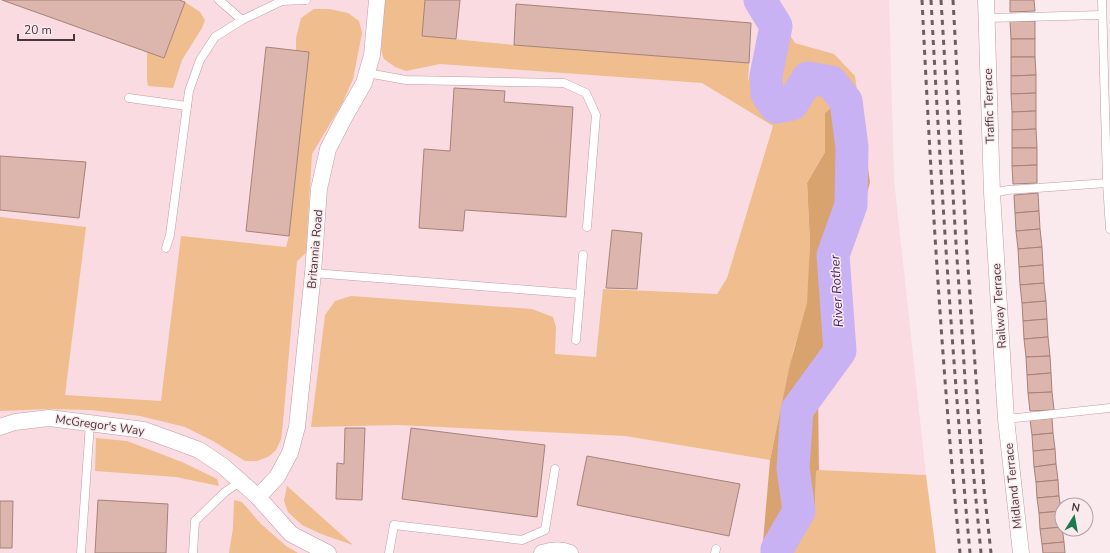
<svg xmlns="http://www.w3.org/2000/svg" width="1110" height="553" font-family="'Nunito Sans',sans-serif">
<rect width="100%" height="100%" fill="#fae9ed"/>
<g fill="#f9dbe1">
<path d="M0 0H751L763 28 748 85 773 126 727 278 626 436 770 460 762 553H0Z"/>
<path d="M769 0H889L894 180 926 475 819 470 818 395 835 375 850 349 844 253 858 230 834 54 795 43Z"/>
</g>
<g fill="#efbd8e">
<path d="M385 0H425L422 36 514 45 749 63 748 82 763 28 788 32 795 43 834 54 855 76 860 113 836 103 825 113V152L807 183 810 243 808 303 793 352 770 460 625 436 399 425 311 427 325 315 335 301 351 296 532 309 553 317 556 327 555 354 596 357 603 289 717 294 727 278 773 126 702 83 440 64 406 71 395 67 384 59 381 50Z"/>
<path d="M185 2 200 12 205 20 202 28 182 60 173 88 148 86 147 80V52L164 58Z"/>
<path d="M314 9H329L348 13 359 21 362 33 353 79 343 102 312 154 306 253 297 261 283 422 281 439 276 450 268 457 257 461H245L213 441 185 427 140 416 91 410 49 409 0 411V217L86 227 65 395 161 401 181 236 286 247 289 236 309 52 296 50V38L301 18Z"/>
<path d="M96 438 127 441 182 462 217 479 219 486 176 477 95 471Z"/>
<path d="M819 470 926 475 936 553H792V548L815 514 816 471Z"/>
<path d="M287 486 353 545 321 534 302 525 288 512 284 501Z"/>
<path d="M234 500 242 502 261 524 286 546 298 553H229L233 528Z"/>
</g>
<path fill="#d9a36f" d="M836 103 860 113 870 182 858 230 844 253 850 349 835 375 818 395 819 470 816 471 815 514 792 548V553H762L770 460 790 364 807 303 810 243 807 183 825 152V113Z"/>
<g fill="none" stroke-linecap="round" stroke-linejoin="round">
<path stroke="#c8b2f3" stroke-width="33" d="M760 0 776 26 766 76 767 94 776 107 792 104 808 78 831 82 846 101 852 147 851 205 833 255 840 351 797 410 793 468 799 511 777 549V553"/>
</g>
<g fill="#dcb5ac" stroke="#a68279">
<path d="M2 0H179L185 2 164 58Z"/>
<path d="M425 0H460L456 39 422 36Z"/>
<path d="M1010 0H1034L1035 11 1010 12Z"/>
<path d="M516 4 751 23 749 63 514 45Z"/>
<path d="M1010 21H1035V39H1011Z"/>
<rect x="1011" y="39" width="24" height="18"/>
<path d="M266 47 309 52 289 236 246 231Z"/>
<path d="M1011 57H1035L1036 75 1011 76Z"/>
<path d="M1036 75V93L1011 94V76Z"/>
<path d="M454 88 505 91 504 102 573 107 566 217 465 210 463 231 419 228 424 149 450 151Z"/>
<path d="M1036 93V111L1012 112 1011 94Z"/>
<path d="M1036 111V129L1012 130V112Z"/>
<path d="M1036 129 1037 148H1012V130Z"/>
<path d="M1012 148H1037V165L1012 166Z"/>
<path d="M0 156 86 162 79 218 0 210Z"/>
<path d="M1037 165V183L1013 184 1012 166Z"/>
<path d="M1038 193 1039 211 1015 213 1014 195Z"/>
<path d="M1039 211 1040 229 1016 231 1015 213Z"/>
<path d="M1040 229 1042 247 1018 249 1016 231Z"/>
<path d="M612 230 642 233 637 289 606 288Z"/>
<path d="M1042 247 1043 265 1019 267 1018 249Z"/>
<path d="M1043 265 1044 283 1020 285 1019 267Z"/>
<path d="M1044 283 1046 301 1022 303 1020 285Z"/>
<path d="M1046 301 1047 319 1023 321 1022 303Z"/>
<path d="M1047 319 1048 337 1024 339 1023 321Z"/>
<path d="M1048 337 1050 356 1026 357 1024 339Z"/>
<path d="M1050 356 1051 373 1027 375 1026 357Z"/>
<path d="M1051 373 1052 392 1028 393 1027 375Z"/>
<path d="M1052 392 1054 410 1030 411 1028 393Z"/>
<path d="M1052 418 1053 433 1032 435 1030 420Z"/>
<path d="M345 428H365L362 500 336 499 337 463 344 464Z"/>
<path d="M411 428 545 445 537 517 402 499Z"/>
<path d="M1053 433 1055 449 1033 451 1032 435Z"/>
<path d="M1055 449 1056 464 1034 467 1033 451Z"/>
<path d="M587 456 740 484 729 536 577 505Z"/>
<path d="M1056 464 1058 480 1036 482 1034 467Z"/>
<path d="M1058 480 1059 496 1037 498 1036 482Z"/>
<path d="M1059 496 1061 511 1039 513 1037 498Z"/>
<path d="M98 500 168 504 166 553H95Z"/>
<path d="M0 501H13L12 548H0Z"/>
<path d="M1061 511 1062 527 1040 529 1039 513Z"/>
<path d="M1062 527 1064 542 1042 544 1040 529Z"/>
<path d="M1064 542 1065 553H1043L1042 544Z"/>
</g>
<g fill="none" stroke-linecap="round" stroke-linejoin="round">
<g stroke="#c39ca5" stroke-width="9">
<g id="lane">
<path d="M219 0 242 20"/>
<path d="M1102 0 1107 183 1110 229"/>
<path d="M986 18 1102 15"/>
<path d="M367 73 406 80 564 83 586 93 596 115 587 227"/>
<path d="M129 98 187 106"/>
<path d="M992 193 1008 190 1107 183"/>
<path d="M166 248 170 235 189 91 200 60 215 37 242 20 282 1 306 0"/>
<path d="M313 273 580 294 576 340"/>
<path d="M580 294 583 255"/>
<path d="M1006 419 1110 408"/>
<path d="M81 553 90 423"/>
<path d="M193 553 195 521 225 492 241 481"/>
<path d="M389 553 394 525 522 540 545 530 555 469"/>
<path d="M715 553 716 549"/>
</g>
</g>
<g stroke="#c39ca5" stroke-width="17">
<g id="street">
<path d="M986 0 992 193 1006 419 1021 553"/>
<path d="M0 427 15 422 49 418 144 430 172 440 199 450 223 466 258 497 291 534 328 553"/>
<path d="M258 497 277 477 290 453 297 427 313 273 319 189 328 149 344 118 364 83 372 55 377 0"/>
<path d="M542 553C552 550 560 549 570 553"/>
</g>
</g>
<use href="#lane" stroke="#fff" stroke-width="8"/>
<use href="#street" stroke="#fff" stroke-width="16"/>
<g stroke="#6d5d61" stroke-width="3" stroke-dasharray="5 5" stroke-linecap="butt">
<path d="M922 0C931 184 942 369 960 553"/>
<path d="M931 0C941 185 953 369 970 553"/>
<path d="M941 0 956 243 966 394 981 553"/>
<path d="M953 0 967 252 984 490 991 553"/>
</g>
</g>
<g text-anchor="middle" dominant-baseline="central" stroke-width="3" stroke-linejoin="round" paint-order="stroke">
<g font-size="12" fill="#48383c" stroke="#fae9ed">
<text transform="translate(989 106) rotate(-92)">Traffic Terrace</text>
<text transform="translate(315 249) rotate(-85)">Britannia Road</text>
<text transform="translate(999 306) rotate(-94)">Railway Terrace</text>
<text transform="translate(100 425) rotate(8)">McGregor's Way</text>
<text transform="translate(1013 486) rotate(-96)">Midland Terrace</text>
</g>
<g font-size="13" font-style="italic" fill="#3e1c67" stroke="#fae9ed">
<text transform="translate(837 291) rotate(-93)">River Rother</text>
</g>
</g>
<g transform="translate(1074 517) rotate(11)"><circle r="19" fill="#fae9ed" stroke="#b3a2a6"/>
<path d="M0-3L7 15L0 10L-7 15Z" fill="#1b794f"/>
<text y="-6" font-size="11" font-weight="bold" text-anchor="middle" fill="#48383c">N</text>
</g>
<path d="M18 34v6h56v-6" fill="none" stroke="#48383c" stroke-width="2"/>
<text x="24" y="34" font-size="12" fill="#48383c" stroke="#fae9ed" stroke-width="3" paint-order="stroke">20 m</text>
</svg>
